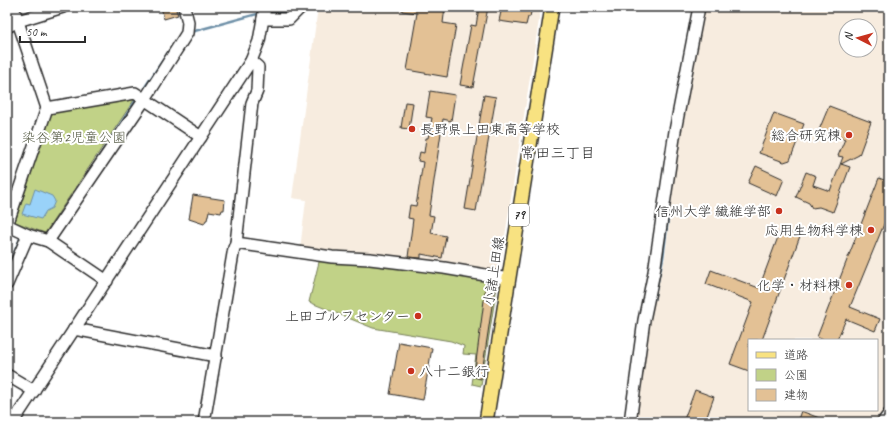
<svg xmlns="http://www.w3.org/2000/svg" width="896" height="429" font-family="Caveat,'Klee One',sans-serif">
<rect width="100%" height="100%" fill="#fff"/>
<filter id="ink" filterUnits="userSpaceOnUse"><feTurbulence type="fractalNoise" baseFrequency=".025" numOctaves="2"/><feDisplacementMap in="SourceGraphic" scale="8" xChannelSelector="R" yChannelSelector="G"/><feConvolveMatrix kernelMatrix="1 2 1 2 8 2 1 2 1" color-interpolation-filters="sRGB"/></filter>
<g filter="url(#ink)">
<g fill="#f7ecdf" fill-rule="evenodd">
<path d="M318 7H541L499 274 300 249 306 200 292 198Z"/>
<path d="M704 7H889V407L878 422H635L648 323 665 258 679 139ZM846 26H870V50H846ZM749 340H877V410H749Z"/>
</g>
<g fill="#c1d287" stroke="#767e59">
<path d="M133 96 134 100 45 233 15 222 52 110Z"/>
<path d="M320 258 498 280 481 386 472 384 476 355 463 354 464 346 451 341 373 328 309 302Z"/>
</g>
<path fill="#99d2f9" stroke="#6d8fa7" d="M35 189 52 196 55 201 52 208 46 211 41 219 22 214 26 203 30 204Z"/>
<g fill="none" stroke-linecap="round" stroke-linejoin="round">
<g stroke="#6d8fa7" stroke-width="2.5">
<path d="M268 12 285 11 289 7"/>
<path d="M191 32 261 13"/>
<path d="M145 87 171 48"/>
<path d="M90 170 136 100"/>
<path d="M7 269 22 234"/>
<path d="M654 300 663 258 669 211"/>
</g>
</g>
<g fill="#e3c195" stroke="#2b2b2b">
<path d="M161 7H175L178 15 164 19Z"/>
<path d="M402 7H445L443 23 456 25 447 77 407 70 417 13 402 11Z"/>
<path d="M479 7H488L473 87 460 85 471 25 476 26Z"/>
<path d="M502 7H532L530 17H528L526 25 499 21Z"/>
<path d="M430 91 455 95 451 121 443 119 429 215 434 216 431 233 446 236 442 258 421 254V258L408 257 413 219 408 218 410 205 416 206 423 162 418 161 420 152 424 153 426 138H428L432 118 426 117Z"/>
<path d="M484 95 496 97 476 211 465 209Z"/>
<path d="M405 102 413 103 409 129 401 128Z"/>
<path d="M829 106 871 122 859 155 841 164 850 167 833 212 819 207 812 208 809 203 796 197 806 172 816 176 813 185 830 191 843 157 838 156 845 139 819 130Z"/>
<path d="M774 113 804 124 790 160 784 162 759 153Z"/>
<path d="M756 166 784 179 777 196 748 183Z"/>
<path d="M879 178 889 182V212L850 307 880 319 875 331 846 319 837 340H823L817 337Z"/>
<path d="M193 195 225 200 224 210H222L221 213 209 211 207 220H206L204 224 189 219Z"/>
<path d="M781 229 800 236 762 340H749V371L730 364 753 302 706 284 711 270 759 288Z"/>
<path d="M486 285 495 286 481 379 474 377Z"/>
<path d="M399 342 432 348 423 400 390 394Z"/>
<path d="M695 390 714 397 705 422H683Z"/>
<path d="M801 411 827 421V422H797Z"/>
</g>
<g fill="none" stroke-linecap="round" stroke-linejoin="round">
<g stroke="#2b2b2b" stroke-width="14">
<g id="minor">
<path d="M263 19H289L301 7"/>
<path d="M7 27 18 21 63 7"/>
<path d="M47 108 135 93 201 137"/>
<path d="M7 225 47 108 13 7"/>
<path d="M7 225 28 235 48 241 107 281"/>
<path d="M48 241 145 99 187 33 188 22 184 7"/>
<path d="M236 243 332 257 370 259 444 268 509 279"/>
<path d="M7 284 28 235"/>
<path d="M74 329 216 356"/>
<path d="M7 375 34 391"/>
<path d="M13 422 251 61 259 41 265 7"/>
<path d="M204 422 234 248 236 243 252 103 257 91 258 67 251 61"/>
<path d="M630 422 644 320 654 272 675 131 699 7"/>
<path d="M883 422 889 414"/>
</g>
</g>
<g stroke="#2b2b2b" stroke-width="16">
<path id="major" d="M486 422 552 7"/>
</g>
<use href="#minor" stroke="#fff" stroke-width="11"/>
<use href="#major" stroke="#f8e281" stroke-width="13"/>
</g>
</g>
<g fill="#c8321e" stroke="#fff" stroke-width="1.5">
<circle cx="412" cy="129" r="4"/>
<circle cx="849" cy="135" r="4"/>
<circle cx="779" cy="211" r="4"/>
<circle cx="871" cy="230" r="4"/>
<circle cx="849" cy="285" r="4"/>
<circle cx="418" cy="316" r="4"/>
<circle cx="411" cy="371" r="4"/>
</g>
<g text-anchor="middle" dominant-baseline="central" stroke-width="4" stroke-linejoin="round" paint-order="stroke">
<rect fill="#fff" stroke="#6b6b6b" stroke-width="1" x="509" y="204" width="20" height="22" rx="3"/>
<g font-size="13" font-weight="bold" fill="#2b2b2b">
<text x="519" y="215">79</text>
</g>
<g font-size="14" fill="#2b2b2b" stroke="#fff" text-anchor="end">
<text x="420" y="129" text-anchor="start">長野県上田東高等学校</text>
<text x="841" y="135">総合研究棟</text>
<text x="771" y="211">信州大学 繊維学部</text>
<text x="863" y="230">応用生物科学棟</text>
<text x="841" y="285">化学・材料棟</text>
<text x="410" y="316">上田ゴルフセンター</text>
<text x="419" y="371" text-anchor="start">八十二銀行</text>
</g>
<g font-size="14" fill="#585d47" stroke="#fff">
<text x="74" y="137">染谷第2児童公園</text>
</g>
<g font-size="14" fill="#2b2b2b" stroke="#fff">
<text transform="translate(494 271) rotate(-81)">小諸上田線</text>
</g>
<g font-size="15" fill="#2b2b2b" stroke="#fff">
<text x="558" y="153">常田三丁目</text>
</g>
</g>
<rect width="896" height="429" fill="none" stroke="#fff" stroke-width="24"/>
<rect x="12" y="12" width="872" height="405" fill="none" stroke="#2b2b2b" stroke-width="1.5" filter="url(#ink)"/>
<rect x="748" y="339" width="130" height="72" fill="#ffffff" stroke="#aaaaaa"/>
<rect x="756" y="352" width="20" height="6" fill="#f8e281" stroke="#aaaaaa"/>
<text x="784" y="359" font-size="12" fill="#2b2b2b">道路</text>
<rect x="756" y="369" width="20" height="12" fill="#c1d287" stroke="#aaaaaa"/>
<text x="784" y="379" font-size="12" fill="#2b2b2b">公園</text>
<rect x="756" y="389" width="20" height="12" fill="#e3c195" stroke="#aaaaaa"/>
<text x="784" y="399" font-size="12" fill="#2b2b2b">建物</text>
<g transform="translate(858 38) rotate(276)"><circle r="19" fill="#ffffff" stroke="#aaaaaa"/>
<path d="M0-3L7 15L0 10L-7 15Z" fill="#c8321e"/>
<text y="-6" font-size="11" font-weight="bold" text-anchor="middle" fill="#2b2b2b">N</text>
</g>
<path d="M20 36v6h65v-6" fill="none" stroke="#2b2b2b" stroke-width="2"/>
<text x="26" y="36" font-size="12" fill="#2b2b2b" stroke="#ffffff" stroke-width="3" paint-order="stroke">50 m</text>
</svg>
